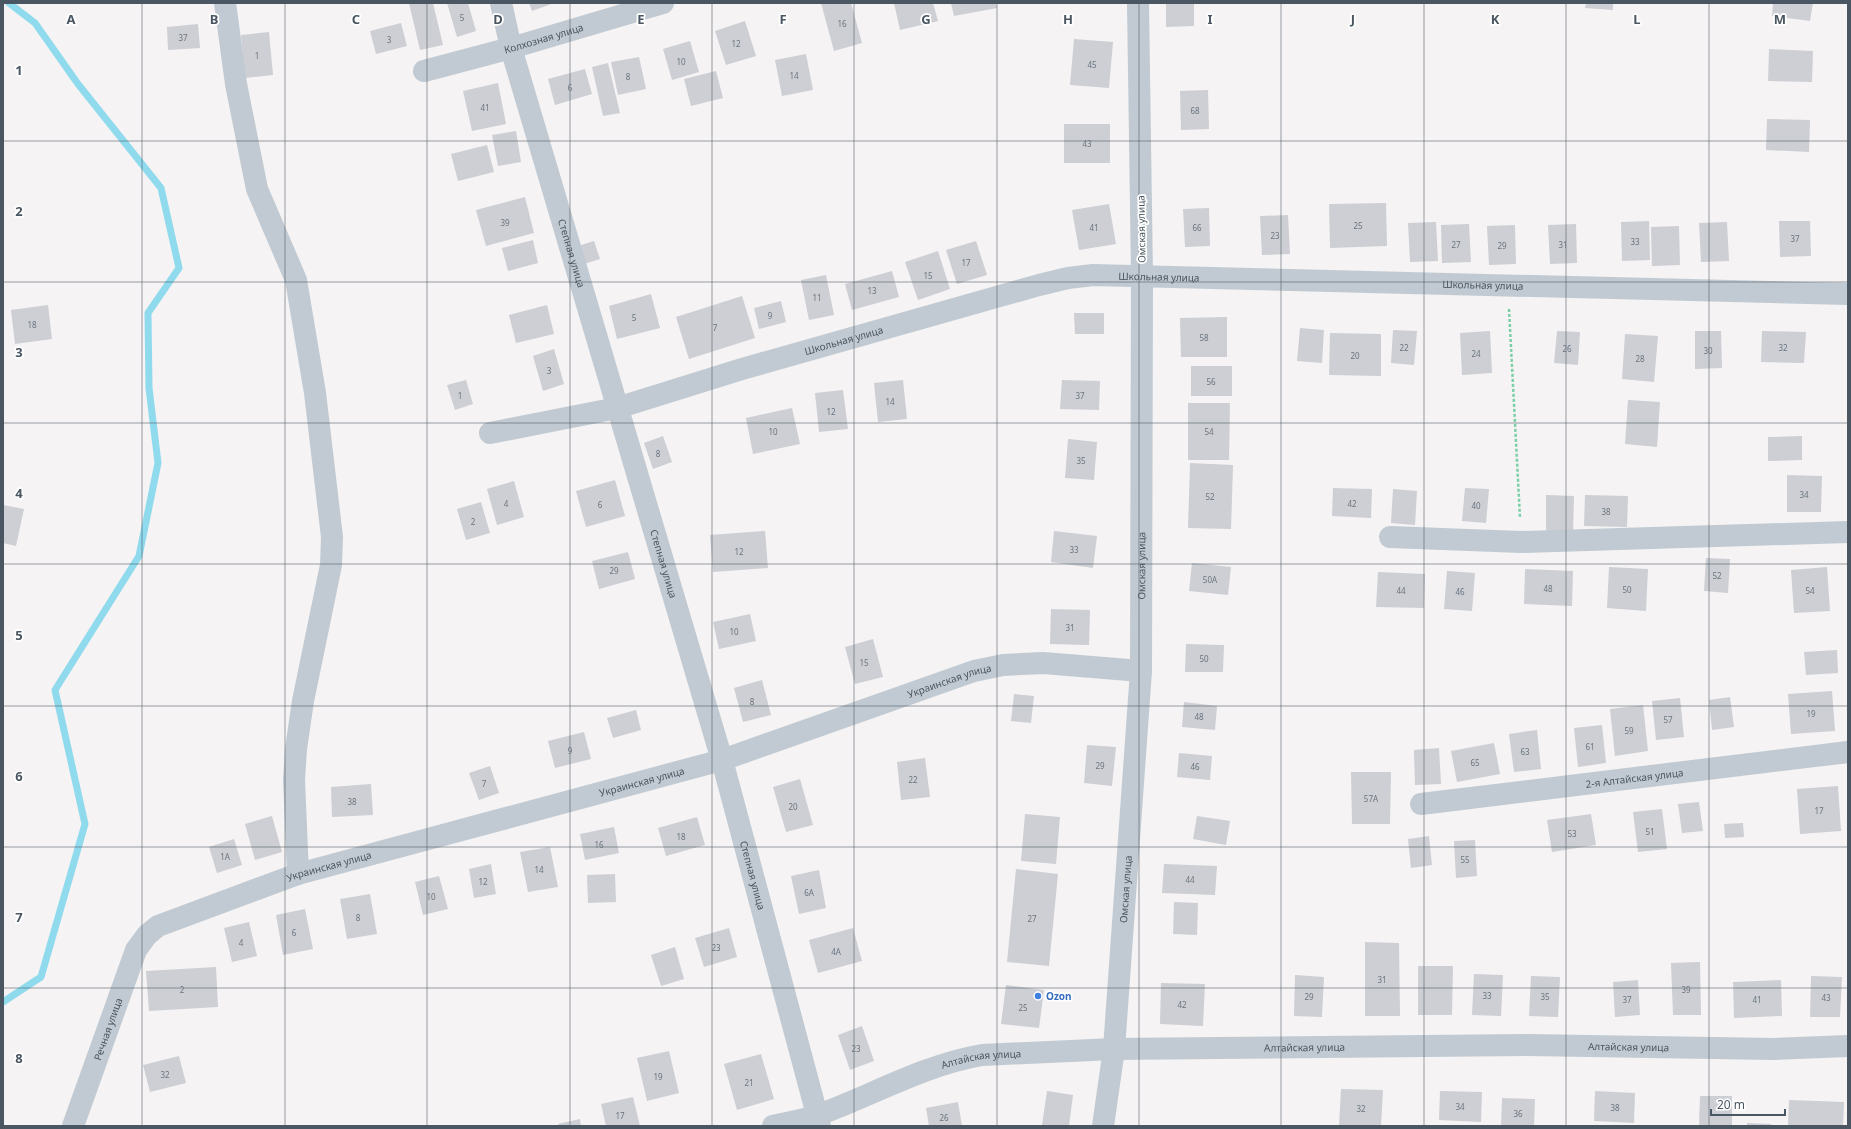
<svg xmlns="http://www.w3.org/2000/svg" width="1851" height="1129" font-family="'Noto Sans',sans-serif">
<rect width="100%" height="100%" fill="#f5f3f3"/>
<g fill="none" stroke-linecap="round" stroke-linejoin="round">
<path stroke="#90daee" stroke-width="7" d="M3 1002 41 977 85 824 55 690 139 556 158 463 149 388 148 313 179 268 161 188 78 84 35 23 9 3"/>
</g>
<g fill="#cdcfd5">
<path d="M409 3H433L443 45 420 50Z"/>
<path d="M447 3H468L476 31 457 37Z"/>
<path d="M529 3H554L532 11Z"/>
<path d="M821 3H851L862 43 834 51Z"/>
<path d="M894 3H933L938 21 900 30Z"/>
<path d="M951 3H996L997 8 954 16Z"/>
<path d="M1166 3H1194V26L1166 27Z"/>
<path d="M1586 3H1613V10L1585 8Z"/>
<path d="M1773 3H1813L1810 21 1772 16Z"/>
<path d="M745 21 756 56 726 65 715 31Z"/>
<path d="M401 23 407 46 376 54 370 31Z"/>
<path d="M198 24 200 48 168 50 167 27Z"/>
<path d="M269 32 273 75 245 78 241 35Z"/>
<path d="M1074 39 1113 42 1109 88 1070 85Z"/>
<path d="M690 41 699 72 672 80 663 49Z"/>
<path d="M1769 49 1813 51 1812 82 1768 81Z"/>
<path d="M806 54 813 90 782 96 775 60Z"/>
<path d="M639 57 646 89 618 95 611 62Z"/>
<path d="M608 63 620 113 603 116 592 67Z"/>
<path d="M585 69 592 94 555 105 548 79Z"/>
<path d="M716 71 723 98 691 106 684 79Z"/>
<path d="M498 83 506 124 472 131 463 91Z"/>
<path d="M1208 90 1209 129 1181 130 1180 91Z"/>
<path d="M1767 119 1810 120 1809 152 1766 150Z"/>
<rect x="1064" y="124" width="46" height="39"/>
<path d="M516 131 521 162 498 166 492 135Z"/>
<path d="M487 145 494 172 458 181 451 154Z"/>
<path d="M525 197 534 233 486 246 476 210Z"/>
<path d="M1386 203 1387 246 1330 248 1329 204Z"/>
<path d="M1109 204 1116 244 1079 250 1072 210Z"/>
<path d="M1209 208 1210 246 1185 247 1183 209Z"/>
<path d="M1288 215 1290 254 1262 255 1260 216Z"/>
<path d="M1649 221 1650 260 1622 261 1621 222Z"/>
<path d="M1779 221H1810L1811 256 1780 257Z"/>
<path d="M1436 222 1438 261 1410 262 1408 223Z"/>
<path d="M1727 222 1729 261 1701 262 1699 223Z"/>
<path d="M1469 224 1471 262 1442 263 1441 225Z"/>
<path d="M1576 224 1577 263 1550 264 1548 225Z"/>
<path d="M1515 225 1516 264 1489 265 1487 226Z"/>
<path d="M1679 226 1680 265 1652 266 1651 227Z"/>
<path d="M533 240 538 263 508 271 502 248Z"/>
<path d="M594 241 600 259 584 264 578 246Z"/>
<path d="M976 241 987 275 957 284 946 250Z"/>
<path d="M938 251 950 289 918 300 905 262Z"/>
<path d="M892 271 899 297 852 310 845 284Z"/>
<path d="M826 275 834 315 809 320 801 280Z"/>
<path d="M651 294 660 328 617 339 609 306Z"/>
<path d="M742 296 755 338 689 359 676 317Z"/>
<path d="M781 301 786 322 759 329 754 308Z"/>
<path d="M48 305 52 339 15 344 11 310Z"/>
<path d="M547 305 554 334 516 343 509 315Z"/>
<path d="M1074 313H1104V334H1075Z"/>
<path d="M1227 317V357H1181L1180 318Z"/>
<path d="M1300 328 1324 330 1322 363 1297 361Z"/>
<path d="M1393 330 1417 331 1414 365 1391 363Z"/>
<path d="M1490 331 1492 373 1462 375 1460 333Z"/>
<path d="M1557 331 1580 332 1578 365 1554 363Z"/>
<path d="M1695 331H1721L1722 368 1695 369Z"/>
<path d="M1762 331 1806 332 1804 363 1761 362Z"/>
<path d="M1330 333 1381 334V376L1329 375Z"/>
<path d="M1625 334 1658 336 1654 382 1622 379Z"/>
<path d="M554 349 564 384 543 391 533 356Z"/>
<rect x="1191" y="366" width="41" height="30"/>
<path d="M466 380 473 404 455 410 447 385Z"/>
<path d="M903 380 907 419 878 422 874 383Z"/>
<path d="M1062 380 1100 381 1099 410 1060 409Z"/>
<path d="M843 390 848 429 819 432 815 393Z"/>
<path d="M1628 400 1660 402 1657 447 1625 444Z"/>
<path d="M1188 403H1230L1229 460H1188Z"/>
<path d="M792 408 800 444 753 454 746 418Z"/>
<path d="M663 436 672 462 653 469 644 443Z"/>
<path d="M1802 436V460L1768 461V437Z"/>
<path d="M1068 439 1097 442 1094 480 1065 478Z"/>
<path d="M1190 463 1233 465 1231 529 1188 528Z"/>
<path d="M1787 475 1822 476 1821 512H1787Z"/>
<path d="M615 480 625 516 586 527 576 491Z"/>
<path d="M514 481 524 517 497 525 487 489Z"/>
<path d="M1333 488 1372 489 1371 518 1332 516Z"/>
<path d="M1465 488 1489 489 1486 523 1462 521Z"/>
<path d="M1393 489 1417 491 1415 525 1391 523Z"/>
<path d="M1546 495 1574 496 1573 534H1546Z"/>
<path d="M1585 495 1628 496 1627 527 1584 526Z"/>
<path d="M481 502 490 533 466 540 457 509Z"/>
<path d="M3 505 24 509 16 546 3 543Z"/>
<path d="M765 531 768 568 713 572 710 535Z"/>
<path d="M1054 531 1097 536 1093 568 1051 562Z"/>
<path d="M628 552 635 579 599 589 592 561Z"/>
<path d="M1706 558 1730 559 1728 593 1704 591Z"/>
<path d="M1192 563 1231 567 1228 595 1189 591Z"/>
<path d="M1609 567 1648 569 1646 611 1607 608Z"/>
<path d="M1827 567 1830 611 1794 613 1791 570Z"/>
<path d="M1525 569 1573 571 1572 606 1524 604Z"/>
<path d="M1447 571 1475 573 1472 611 1444 609Z"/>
<path d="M1378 572 1425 574 1424 608 1376 607Z"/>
<path d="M1051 609 1090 610 1089 645 1050 644Z"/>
<path d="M750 614 756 641 719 649 713 622Z"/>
<path d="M873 639 883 677 855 684 845 647Z"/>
<path d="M1186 644 1224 645 1223 672H1185Z"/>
<path d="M1837 650 1838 673 1806 675 1804 652Z"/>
<path d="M762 680 771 715 743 722 734 688Z"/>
<path d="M1832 691 1835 731 1791 734 1788 694Z"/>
<path d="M1014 694 1034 696 1031 723 1011 721Z"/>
<path d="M1730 697 1734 727 1712 730 1709 700Z"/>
<path d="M1680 698 1684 737 1656 740 1652 701Z"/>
<path d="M1184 702 1217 706 1215 730 1182 727Z"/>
<path d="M1643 705 1648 751 1615 756 1610 709Z"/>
<path d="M636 710 641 730 613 738 607 718Z"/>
<path d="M1602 725 1606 763 1578 767 1574 728Z"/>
<path d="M1537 730 1541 769 1514 772 1509 734Z"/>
<path d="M584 732 591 759 555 768 548 741Z"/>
<path d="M1494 743 1500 774 1457 782 1451 751Z"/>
<path d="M1087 745 1116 747 1112 786 1084 783Z"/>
<path d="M1439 748 1441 784 1415 785 1414 750Z"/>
<path d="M1179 753 1212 756 1210 780 1177 777Z"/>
<path d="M925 758 930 797 901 800 897 762Z"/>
<path d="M490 766 499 793 479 800 469 773Z"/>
<path d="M1351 772H1391L1390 824H1352Z"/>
<path d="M800 779 813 825 786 832 773 787Z"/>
<path d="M371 784 373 815 332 817 331 787Z"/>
<path d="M1838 786 1841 831 1800 834 1797 789Z"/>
<path d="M1699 802 1703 831 1682 833 1678 804Z"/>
<path d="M1662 809 1667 849 1638 852 1633 812Z"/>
<path d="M1025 814 1060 817 1056 864 1021 861Z"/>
<path d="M1591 814 1596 845 1552 852 1547 820Z"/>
<path d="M272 816 282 852 255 860 245 824Z"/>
<path d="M1197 816 1230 821 1226 845 1193 839Z"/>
<path d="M697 817 705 845 666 856 658 828Z"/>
<path d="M1743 823 1744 837 1725 838 1724 824Z"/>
<path d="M614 827 619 853 585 860 580 834Z"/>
<path d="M1429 836 1432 865 1411 868 1408 839Z"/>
<path d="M234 839 242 865 217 873 209 847Z"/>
<path d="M1475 840 1477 876 1456 878 1454 841Z"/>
<path d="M550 847 558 887 528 892 520 852Z"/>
<path d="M491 864 496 894 474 898 469 869Z"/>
<path d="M1164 864 1217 866 1215 895 1162 893Z"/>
<path d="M1016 869 1058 874 1049 966 1007 962Z"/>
<path d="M819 870 826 908 799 914 791 876Z"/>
<path d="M615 874 616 902 588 903 587 875Z"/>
<path d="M439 876 448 909 423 915 415 882Z"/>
<path d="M370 894 377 934 347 939 340 899Z"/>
<path d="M1174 902 1198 903 1197 935 1173 934Z"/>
<path d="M305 909 313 949 283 955 276 915Z"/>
<path d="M249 922 257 956 232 962 224 928Z"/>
<path d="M729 928 737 957 704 967 695 938Z"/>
<path d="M853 928 862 961 818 973 809 940Z"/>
<path d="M1365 942 1399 943 1400 1016H1365Z"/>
<path d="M675 947 684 979 661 986 651 955Z"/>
<path d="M1700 962 1701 1015H1673L1671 963Z"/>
<path d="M1418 966H1453L1452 1015H1418Z"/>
<path d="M216 967 218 1007 149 1011 146 971Z"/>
<path d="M1474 974 1503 975 1501 1016 1472 1015Z"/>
<path d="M1295 975 1324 977 1322 1017 1294 1016Z"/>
<path d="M1531 976 1560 977 1558 1017 1529 1016Z"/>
<path d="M1811 976 1842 977 1840 1017H1810Z"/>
<path d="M1638 980 1640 1015 1615 1017 1613 982Z"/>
<path d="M1781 980 1782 1016 1734 1018 1733 982Z"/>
<path d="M1161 983 1205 984 1203 1026 1160 1024Z"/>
<path d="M1006 985 1044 990 1039 1028 1001 1024Z"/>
<path d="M862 1026 874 1061 850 1070 838 1035Z"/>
<path d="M669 1051 679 1093 647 1101 637 1058Z"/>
<path d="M761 1054 774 1099 737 1110 724 1064Z"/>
<path d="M179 1056 186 1083 150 1092 143 1065Z"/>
<path d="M1341 1089 1383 1090 1381 1126H1339Z"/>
<path d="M1047 1091 1073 1095 1069 1126 1042 1125Z"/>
<path d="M1440 1091 1482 1092 1481 1122 1439 1120Z"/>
<path d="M1595 1091 1635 1093 1634 1123 1594 1121Z"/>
<path d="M1700 1096H1732V1126H1699Z"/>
<path d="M633 1097 640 1126H606L601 1104Z"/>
<path d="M1502 1098 1535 1099 1534 1126H1501Z"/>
<path d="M1789 1100 1844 1102 1843 1126H1788Z"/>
<path d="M958 1102 962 1126H929L926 1108Z"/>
<path d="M580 1119 581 1126H559L558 1124Z"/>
<path d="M1747 1123 1771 1124V1126H1747Z"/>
</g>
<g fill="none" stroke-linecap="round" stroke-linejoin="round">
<path stroke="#7ad0a6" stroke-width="2.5" stroke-dasharray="3 2" stroke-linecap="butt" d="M1509 309 1520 518"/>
<g stroke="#c1cad2" stroke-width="22">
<path d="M225 3 236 84 257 189 296 280 315 393 332 537 331 565 303 701 296 749 294 780 298 874"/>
<path id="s1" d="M501 3 511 48 722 760 820 1126"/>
<path id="s2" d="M424 71 511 48 663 3"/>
<path id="s3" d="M490 433 617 408 742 369 1039 285 1068 278 1093 275 1848 294"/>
<path d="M1390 537 1521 542 1848 532"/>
<path id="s4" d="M1421 804 1848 752"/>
<path id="s5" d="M73 1126 136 950 147 935 158 926 298 874 722 760 974 671 1003 665 1043 663 1141 671"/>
<path id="s6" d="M773 1126C788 1122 804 1120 818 1115 873 1095 924 1065 982 1055L1114 1049 1528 1045 1774 1049 1848 1046"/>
<path id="s7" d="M1103 1126 1114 1049 1141 671 1142 276 1138 3"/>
</g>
</g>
<path fill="none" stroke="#4a5661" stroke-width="1" stroke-opacity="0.55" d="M142 3V1126M285 3V1126M427 3V1126M570 3V1126M712 3V1126M854 3V1126M997 3V1126M1139 3V1126M1281 3V1126M1424 3V1126M1566 3V1126M1709 3V1126M3 141H1848M3 282H1848M3 423H1848M3 564H1848M3 706H1848M3 847H1848M3 988H1848"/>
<circle fill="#3f7fe0" stroke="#fff" stroke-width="1.5" cx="1038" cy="996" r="4"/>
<g text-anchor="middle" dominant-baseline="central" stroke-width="3.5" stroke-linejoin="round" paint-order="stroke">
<g font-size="8" fill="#6b747e">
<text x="462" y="17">5</text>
<text x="842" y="23">16</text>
<text x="183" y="37">37</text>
<text x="389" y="39">3</text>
<text x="736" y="43">12</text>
<text x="257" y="55">1</text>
<text x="681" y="61">10</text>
<text x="1092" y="64">45</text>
<text x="794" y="75">14</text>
<text x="628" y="76">8</text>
<text x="570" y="87">6</text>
<text x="485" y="107">41</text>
<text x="1195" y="110">68</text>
<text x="1087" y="143">43</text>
<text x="505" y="222">39</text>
<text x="1358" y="225">25</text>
<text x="1094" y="227">41</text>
<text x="1197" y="227">66</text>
<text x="1275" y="235">23</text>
<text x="1795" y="238">37</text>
<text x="1635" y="241">33</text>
<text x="1456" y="244">27</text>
<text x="1563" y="244">31</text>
<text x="1502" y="245">29</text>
<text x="966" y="262">17</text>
<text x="928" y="275">15</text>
<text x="872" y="290">13</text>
<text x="817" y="297">11</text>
<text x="770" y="315">9</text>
<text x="634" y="317">5</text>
<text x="32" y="324">18</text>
<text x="715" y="327">7</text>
<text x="1204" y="337">58</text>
<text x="1404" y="347">22</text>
<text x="1783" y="347">32</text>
<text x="1567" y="348">26</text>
<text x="1708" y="350">30</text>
<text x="1476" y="353">24</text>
<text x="1355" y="355">20</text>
<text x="1640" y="358">28</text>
<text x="549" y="370">3</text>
<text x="1211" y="381">56</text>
<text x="460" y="395">1</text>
<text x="1080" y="395">37</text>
<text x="890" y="401">14</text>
<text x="831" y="411">12</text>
<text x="773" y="431">10</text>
<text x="1209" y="431">54</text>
<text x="658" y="453">8</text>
<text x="1081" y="460">35</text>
<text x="1804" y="494">34</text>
<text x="1210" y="496">52</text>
<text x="506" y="503">4</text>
<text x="1352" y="503">42</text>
<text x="600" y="504">6</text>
<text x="1476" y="505">40</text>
<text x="1606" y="511">38</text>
<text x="473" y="521">2</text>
<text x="1074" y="549">33</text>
<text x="739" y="551">12</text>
<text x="614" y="570">29</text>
<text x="1717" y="575">52</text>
<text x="1210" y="579">50А</text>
<text x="1548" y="588">48</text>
<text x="1627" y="589">50</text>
<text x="1401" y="590">44</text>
<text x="1810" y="590">54</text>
<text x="1460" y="591">46</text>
<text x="1070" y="627">31</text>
<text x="734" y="631">10</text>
<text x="1204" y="658">50</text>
<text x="864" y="662">15</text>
<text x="752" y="701">8</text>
<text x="1811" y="713">19</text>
<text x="1199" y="716">48</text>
<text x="1668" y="719">57</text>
<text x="1629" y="730">59</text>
<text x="1590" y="746">61</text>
<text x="570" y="750">9</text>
<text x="1525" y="751">63</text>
<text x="1475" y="762">65</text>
<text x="1100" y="765">29</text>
<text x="1195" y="766">46</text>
<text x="913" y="779">22</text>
<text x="484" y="783">7</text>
<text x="1371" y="798">57А</text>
<text x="352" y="801">38</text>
<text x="793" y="806">20</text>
<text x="1819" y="810">17</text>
<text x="1650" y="831">51</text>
<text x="1572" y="833">53</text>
<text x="681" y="836">18</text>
<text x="599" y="844">16</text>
<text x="225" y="856">1А</text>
<text x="1465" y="859">55</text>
<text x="539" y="869">14</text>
<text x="1190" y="879">44</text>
<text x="483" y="881">12</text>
<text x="809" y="892">6А</text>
<text x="431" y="896">10</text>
<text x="358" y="917">8</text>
<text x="1032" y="918">27</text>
<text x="294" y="932">6</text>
<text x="241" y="942">4</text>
<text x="716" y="947">23</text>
<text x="836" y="951">4А</text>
<text x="1382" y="979">31</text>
<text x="182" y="989">2</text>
<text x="1686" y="989">39</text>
<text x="1487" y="995">33</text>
<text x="1309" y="996">29</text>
<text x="1545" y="996">35</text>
<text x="1826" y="997">43</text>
<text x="1627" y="999">37</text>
<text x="1757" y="999">41</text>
<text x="1182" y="1004">42</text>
<text x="1023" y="1007">25</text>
<text x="856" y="1048">23</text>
<text x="165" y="1074">32</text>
<text x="658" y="1076">19</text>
<text x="749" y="1082">21</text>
<text x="1460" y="1106">34</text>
<text x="1615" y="1107">38</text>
<text x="1361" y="1108">32</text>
<text x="1518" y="1113">36</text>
<text x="620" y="1115">17</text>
<text x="944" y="1117">26</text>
</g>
<g font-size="10" fill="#4a5661" stroke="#fff">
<text stroke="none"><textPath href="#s2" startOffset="124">Колхозная улица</textPath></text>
<text transform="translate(1141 229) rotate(-91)">Омская улица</text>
<text stroke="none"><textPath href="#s1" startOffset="260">Степная улица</textPath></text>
<text stroke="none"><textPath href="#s3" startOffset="690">Школьная улица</textPath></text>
<text stroke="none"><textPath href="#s3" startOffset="1014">Школьная улица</textPath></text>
<text stroke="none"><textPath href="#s3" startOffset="366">Школьная улица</textPath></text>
<text stroke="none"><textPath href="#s1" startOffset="584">Степная улица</textPath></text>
<text stroke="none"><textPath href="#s7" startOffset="562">Омская улица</textPath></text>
<text stroke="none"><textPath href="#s5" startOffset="1049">Украинская улица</textPath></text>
<text stroke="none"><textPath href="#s4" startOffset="215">2-я Алтайская улица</textPath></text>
<text stroke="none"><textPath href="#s5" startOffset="725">Украинская улица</textPath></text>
<text stroke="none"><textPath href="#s5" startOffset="401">Украинская улица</textPath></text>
<text stroke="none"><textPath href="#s1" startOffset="908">Степная улица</textPath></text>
<text stroke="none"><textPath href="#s7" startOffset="238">Омская улица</textPath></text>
<text stroke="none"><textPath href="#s5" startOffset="103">Речная улица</textPath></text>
<text stroke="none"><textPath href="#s6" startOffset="544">Алтайская улица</textPath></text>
<text stroke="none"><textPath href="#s6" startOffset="868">Алтайская улица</textPath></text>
<text stroke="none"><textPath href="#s6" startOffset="220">Алтайская улица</textPath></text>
</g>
<g font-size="10" font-weight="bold" fill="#366cbe" stroke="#fff" text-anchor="start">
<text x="1046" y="996">Ozon</text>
</g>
</g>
<g font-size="13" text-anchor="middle" font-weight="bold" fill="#4a5661" stroke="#fff" stroke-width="3.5" stroke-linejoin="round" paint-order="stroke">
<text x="71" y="24">A</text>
<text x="214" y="24">B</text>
<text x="356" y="24">C</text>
<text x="498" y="24">D</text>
<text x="641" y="24">E</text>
<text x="783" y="24">F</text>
<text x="926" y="24">G</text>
<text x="1068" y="24">H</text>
<text x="1210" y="24">I</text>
<text x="1353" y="24">J</text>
<text x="1495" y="24">K</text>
<text x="1637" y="24">L</text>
<text x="1780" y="24">M</text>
<text x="19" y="75">1</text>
<text x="19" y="216">2</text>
<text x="19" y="357">3</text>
<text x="19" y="498">4</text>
<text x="19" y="640">5</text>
<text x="19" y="781">6</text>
<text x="19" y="922">7</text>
<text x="19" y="1063">8</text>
</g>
<rect width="1851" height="1129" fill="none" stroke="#4a5661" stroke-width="8"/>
<path d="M1711 1109v6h74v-6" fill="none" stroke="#4a5661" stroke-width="2"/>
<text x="1717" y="1109" font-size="12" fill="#4a5661" stroke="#ffffff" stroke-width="3" paint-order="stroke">20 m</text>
</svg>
